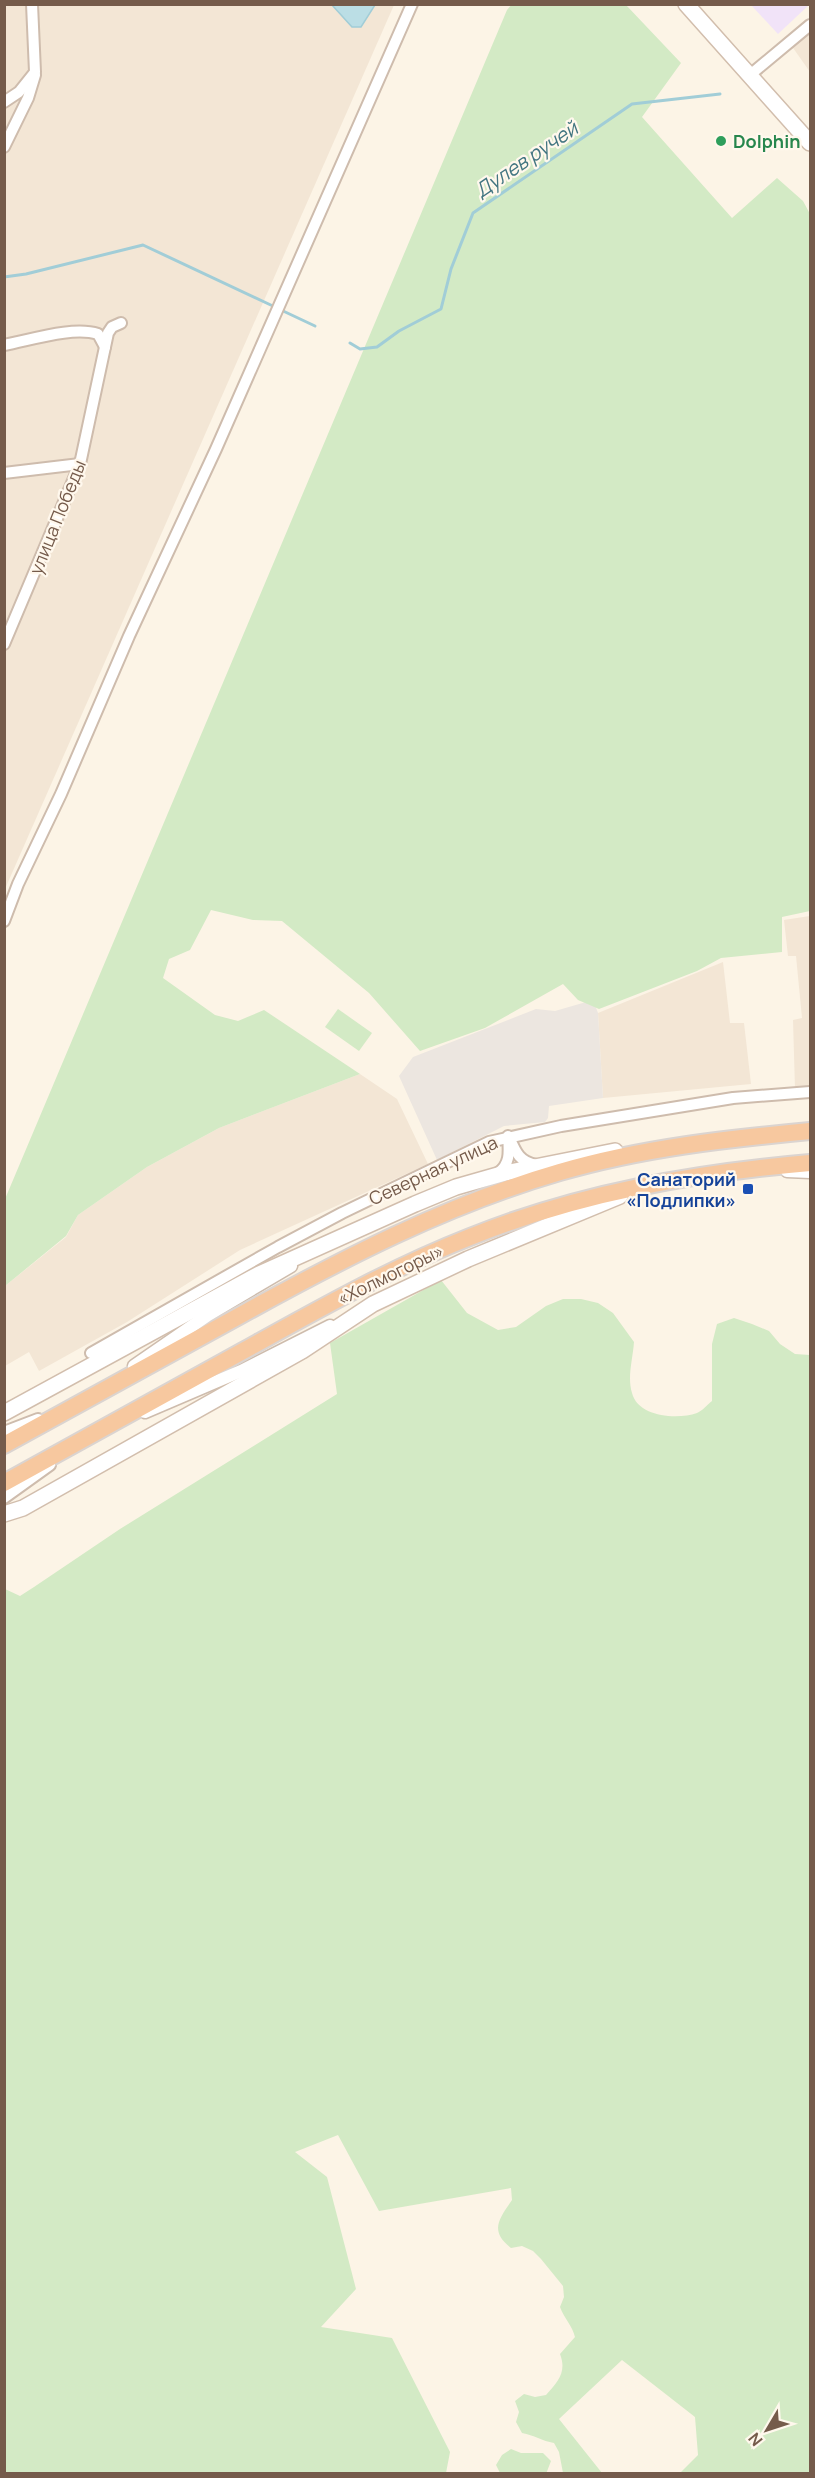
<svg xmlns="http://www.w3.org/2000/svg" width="815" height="2478" font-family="Manrope,sans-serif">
<rect width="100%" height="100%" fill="#fcf4e6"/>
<g fill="#f3e6d5">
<path d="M5 5H394L5 889Z"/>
<path d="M810 28V72L791 45Z"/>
<path d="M810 916V1088L795 1089 793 1020 802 1018 796 956H788L784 920Z"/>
<path d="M723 962 730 1023H744L751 1084 603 1098 598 1013Z"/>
<path d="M360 1074 397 1099 428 1164 240 1250 127 1322 39 1371 29 1352 5 1366V1286L66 1237 78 1215 147 1167 219 1128Z"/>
</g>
<path fill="#ece6e0" d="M593 1000 598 1013 603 1098 549 1106 548 1118 545 1122 504 1126 437 1160 399 1076 413 1057 536 1009 555 1011Z"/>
<path fill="#f1e3f8" d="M810 4 778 34 751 5V4Z"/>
<g fill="#d3eac5">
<path d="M512 4 626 5 681 63 642 117 732 218 777 178 803 201 810 214V911L782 917V952L721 958 697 971 599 1009 578 1000 563 984 485 1028 420 1051 369 993 282 921 253 920 211 910 190 950 169 959 163 978 215 1015 238 1021 264 1010 360 1074 219 1128 147 1167 78 1215 66 1236 5 1286V1199L507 10Z"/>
<path d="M338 1009 372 1033 359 1051 325 1027Z"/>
<path d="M441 1280 467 1313 498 1330 516 1327 546 1306 563 1299H581L598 1303 613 1313 634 1342C633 1358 627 1377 632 1393 638 1417 677 1420 697 1413 702 1411 707 1405 712 1401V1344L717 1324 734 1318 752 1324 769 1331 780 1344 795 1354 810 1355V2473H680L698 2455 695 2417 622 2360 559 2419 602 2473H563L559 2452 554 2443C542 2441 534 2435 522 2433L516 2422 519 2412 515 2401 524 2394 535 2397 546 2395C558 2382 567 2372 560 2354L575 2337C572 2325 564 2318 560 2307L564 2297 563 2286 541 2259 533 2251 522 2246 511 2248C489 2231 499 2219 512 2200L511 2188 379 2211 338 2135 295 2152 327 2177 356 2289 321 2327 392 2338 450 2452 446 2473H5V1589L20 1596 34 1587 120 1529 337 1394 330 1343Z"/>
<path d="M511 2449 521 2453H543L551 2461 546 2474 500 2473 496 2465 502 2455Z"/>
</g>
<path fill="#bbdee5" stroke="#a1cdd7" stroke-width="1.5" d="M332 5H375L361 27H352Z"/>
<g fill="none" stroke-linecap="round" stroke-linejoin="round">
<g stroke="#a1cdd7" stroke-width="3">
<path d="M4 277 26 274 143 245 275 307"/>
<path d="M281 310 315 326"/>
<path d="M350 343 360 349 377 347 399 331 441 309 451 269 473 213 632 104 720 94"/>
</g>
<g stroke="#cebcad" stroke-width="14">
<g id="minor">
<path d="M750 75 810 25"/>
<path d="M4 102 19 92 35 72 32 4"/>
<path d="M4 147 28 98 35 75"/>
<path d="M4 345C31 340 73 326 98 334L105 347"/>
<path d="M4 473 80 464"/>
<path d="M4 644 80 464 108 333 112 327 121 323"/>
<path d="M4 921 18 884 61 794 129 636 216 449 412 4"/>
<path d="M510 1139C516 1153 520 1162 536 1165"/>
<path d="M498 1173C511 1164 509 1151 508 1136"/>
<path d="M91 1353 278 1247 342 1213 489 1142 561 1126 733 1098 810 1092"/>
<path d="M4 1432 38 1419"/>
<path d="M4 1498 50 1465"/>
</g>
</g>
<g stroke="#cebcad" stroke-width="15">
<g id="tertiary">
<path d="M787 1171 810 1172"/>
<path d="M134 1366 208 1315 291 1266"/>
<path d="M145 1412 241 1371 330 1326"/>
</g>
</g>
<g stroke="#d2bead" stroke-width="18">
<g id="secondary">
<path d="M686 4 810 143"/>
<path d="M4 1413 259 1274 415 1204 456 1187 505 1173 615 1151"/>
<path d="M4 1514 23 1508 302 1351 373 1304 468 1259 620 1196"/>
</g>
</g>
<g stroke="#dbd4d0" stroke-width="20">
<g id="trunk">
<path d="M4 1445C82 1402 160 1359 239 1316 342 1259 446 1205 560 1172 642 1148 726 1139 810 1131"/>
<path d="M4 1483C84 1439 163 1395 243 1351 317 1310 391 1268 470 1237 579 1193 694 1173 810 1163"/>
</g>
</g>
<use href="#minor" stroke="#fff" stroke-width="10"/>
<use href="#tertiary" stroke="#fff" stroke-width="12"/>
<use href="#secondary" stroke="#fff" stroke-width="15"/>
<use href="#trunk" stroke="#f7c89f" stroke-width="16"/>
</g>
<circle fill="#2e9e5b" stroke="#fff8ed" stroke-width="2" cx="721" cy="141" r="6"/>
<rect fill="#1a4fb4" stroke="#fff8ed" stroke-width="2" x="742" y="1183" width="12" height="12" rx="3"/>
<g text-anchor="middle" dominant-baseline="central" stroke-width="4.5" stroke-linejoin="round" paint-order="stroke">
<g font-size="18" font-weight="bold" fill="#27864d" stroke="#fff8ed" text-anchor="start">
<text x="733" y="141">Dolphin</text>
</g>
<g font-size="18" fill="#755b4b" stroke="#fff8ed">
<text transform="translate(57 517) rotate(-68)">улица Победы</text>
<text transform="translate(433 1170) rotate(-25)">Северная улица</text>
<text transform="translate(390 1274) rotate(-26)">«Холмогоры»</text>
</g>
<g font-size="18" font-weight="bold" fill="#164399" stroke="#fff8ed" text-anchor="end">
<text x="736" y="1179">Санаторий<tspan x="736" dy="21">«Подлипки»</tspan></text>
</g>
<g font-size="20" font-style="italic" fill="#427581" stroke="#fff8ed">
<text transform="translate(526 159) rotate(-34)">Дулев ручей</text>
</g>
</g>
<rect width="815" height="2478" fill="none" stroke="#755b4b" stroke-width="12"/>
<g transform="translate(767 2430) rotate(231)" stroke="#fff8ed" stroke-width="4.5" paint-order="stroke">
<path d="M0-4.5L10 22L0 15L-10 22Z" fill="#755b4b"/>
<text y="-9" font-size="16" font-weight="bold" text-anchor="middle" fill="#755b4b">N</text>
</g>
</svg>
